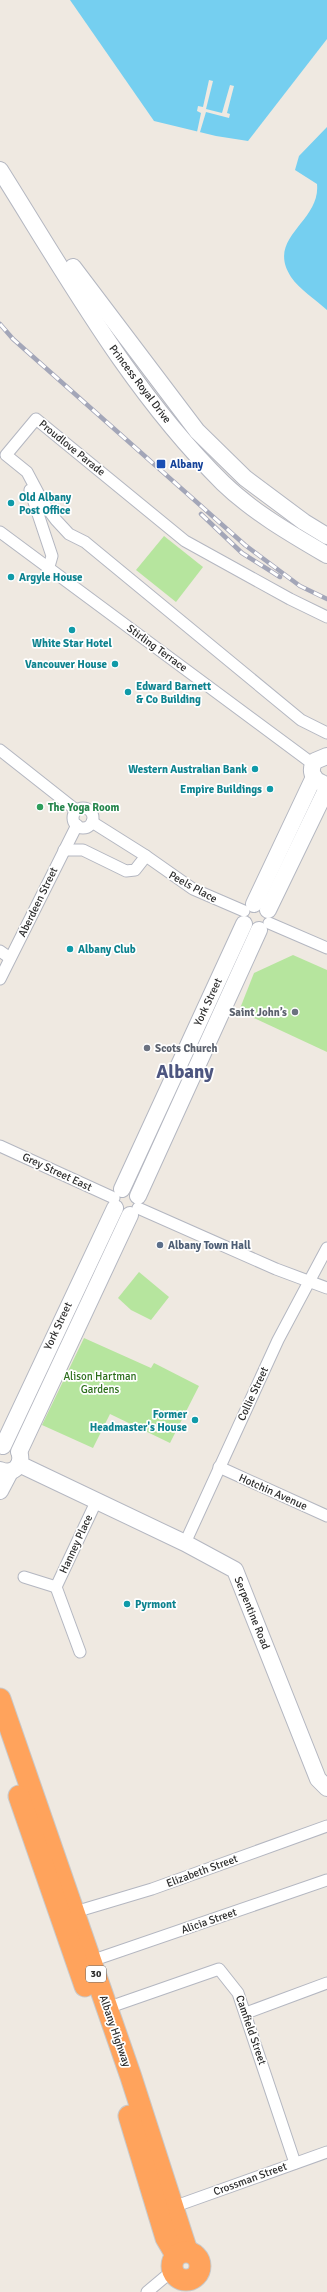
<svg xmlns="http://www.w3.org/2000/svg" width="327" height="2292" font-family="Signika,sans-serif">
<rect width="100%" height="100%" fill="#efe9e1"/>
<g fill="#b6e59e">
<path d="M164 536 203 567 176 602 136 570Z"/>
<path d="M293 955 327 970V1052L239 1011 254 973Z"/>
<path d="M139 1272 169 1297 151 1320 131 1310 118 1298Z"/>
<path d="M84 1338 151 1368 154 1363 199 1386 170 1443 110 1414 93 1448 42 1425Z"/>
</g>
<g fill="#75cff0">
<path d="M70 0H327V39L248 141 216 136 154 121Z"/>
<path d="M327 127V310C316 300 299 289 291 277 265 237 321 222 317 184L295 170 299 156Z"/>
</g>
<path fill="#efe9e1" d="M209 80 213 81 206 109 222 113 230 85 234 86 227 113 230 114 229 118 206 112 200 132H197L201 113 197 111 198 106 203 107Z"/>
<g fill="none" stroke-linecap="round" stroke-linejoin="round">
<g stroke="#b4b7c1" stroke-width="13">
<g id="street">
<path d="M30 490 52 556 48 570"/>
<path d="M0 532 313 764"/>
<path d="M327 617 290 599 185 541 36 419 6 455 27 472 44 504 56 520 69 534 85 542 301 720 327 733"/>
<path d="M0 750 76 810"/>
<circle cx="83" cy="818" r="10"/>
<path d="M92 822 146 856 193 889 244 911"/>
<path d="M64 850H83L126 871 135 870 146 856"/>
<path d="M269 923 327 948"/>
<path d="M0 951 10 958"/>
<path d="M0 979 77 825"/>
<path d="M0 1146 114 1198"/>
<path d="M138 1208 276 1269 327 1288"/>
<path d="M219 1467 327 1516"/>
<path d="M185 1543 278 1340 327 1248"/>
<path d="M24 1577 56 1587"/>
<path d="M80 1652 56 1587 96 1502"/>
<path d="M75 1912 152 1889 327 1826"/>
<path d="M91 1961 327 1880"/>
<path d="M107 2008 219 1969 238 1993 295 2163"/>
<path d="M246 2013 327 1983"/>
<path d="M173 2207 327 2152"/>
<path d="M147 2292 172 2271"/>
</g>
</g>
<g stroke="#b4b7c1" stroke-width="18">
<g id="secondary">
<path d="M0 170C68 278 131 392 223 483 253 512 291 534 327 555"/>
<path d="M73 267 197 431 245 478 304 522 327 536"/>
<path d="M322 783C312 779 309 770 315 761L327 756"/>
<path d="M254 904 314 777"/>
<path d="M268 910 327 788"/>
<path d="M122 1189 244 924"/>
<path d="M138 1196 259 930"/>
<path d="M3 1446 115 1208"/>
<path d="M19 1452 130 1215"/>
<path d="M19 1464 185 1543 235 1570 318 1779 327 1788"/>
<path d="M0 1470C12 1475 22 1467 20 1455"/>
<path d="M0 1491 10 1472"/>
</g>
</g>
<g stroke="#c9c9c9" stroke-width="23">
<g id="highway">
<path d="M0 1699 131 2077 187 2251"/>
<path d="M19 1796 85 1986"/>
<path d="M129 2116 166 2238 176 2255"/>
<circle cx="186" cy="2266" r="14"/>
</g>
</g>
<use href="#street" stroke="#fff" stroke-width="11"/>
<use href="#secondary" stroke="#fff" stroke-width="16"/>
<use href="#highway" stroke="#ffa35c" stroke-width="21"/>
<g stroke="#a3a6b8" stroke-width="4.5">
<g id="rail">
<path d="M0 324 13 339 245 545 300 586 327 599"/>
<path d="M201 514 242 553 280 577"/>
</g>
</g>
<use href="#rail" stroke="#fff" stroke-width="3" stroke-dasharray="9" stroke-linecap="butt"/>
</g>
<rect fill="#1a4fb4" stroke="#fff" stroke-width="1.5" x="156" y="459" width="10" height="10" rx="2"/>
<g fill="#0f9aa8" stroke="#fff" stroke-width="1.5">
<circle cx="11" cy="503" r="4"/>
<circle cx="11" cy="577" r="4"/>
<circle cx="72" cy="630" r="4"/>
<circle cx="115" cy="664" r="4"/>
<circle cx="128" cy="692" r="4"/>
<circle cx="255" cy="769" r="4"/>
<circle cx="270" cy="789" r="4"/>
<circle cx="70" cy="949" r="4"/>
<circle cx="195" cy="1420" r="4"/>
<circle cx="127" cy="1604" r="4"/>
</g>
<circle fill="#2e9e5b" stroke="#fff" stroke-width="1.5" cx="40" cy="807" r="4"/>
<g fill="#6b7280" stroke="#fff" stroke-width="1.5">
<circle cx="295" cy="1012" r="4"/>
<circle cx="147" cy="1048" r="4"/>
</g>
<circle fill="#5c6f8a" stroke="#fff" stroke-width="1.5" cx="160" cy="1245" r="4"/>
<g text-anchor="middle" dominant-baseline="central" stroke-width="3.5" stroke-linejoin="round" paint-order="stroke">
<rect fill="#fff" stroke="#6d6d6d" stroke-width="1" x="86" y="1966" width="20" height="16" rx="3"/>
<g font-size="10" font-weight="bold" fill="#2e2e2e">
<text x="96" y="1974">30</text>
</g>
<g font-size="11" fill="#2e2e2e" stroke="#fff">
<text transform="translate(140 384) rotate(53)">Princess Royal Drive</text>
<text transform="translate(72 448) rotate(39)">Proudlove Parade</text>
<text transform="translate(157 648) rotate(36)">Stirling Terrace</text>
<text transform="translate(193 887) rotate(29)">Peels Place</text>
<text transform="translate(38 902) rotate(-64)">Aberdeen Street</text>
<text transform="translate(208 1002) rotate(-65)">York Street</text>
<text transform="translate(57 1172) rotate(25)">Grey Street East</text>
<text transform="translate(58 1326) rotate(-65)">York Street</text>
<text transform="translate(253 1394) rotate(-65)">Collie Street</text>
<text transform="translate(273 1492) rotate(24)">Hotchin Avenue</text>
<text transform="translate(76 1544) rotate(-65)">Hanney Place</text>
<text transform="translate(252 1613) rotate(68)">Serpentine Road</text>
<text transform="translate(202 1871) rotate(-20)">Elizabeth Street</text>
<text transform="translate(209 1921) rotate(-19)">Alicia Street</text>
<text transform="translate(251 2030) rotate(71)">Camfield Street</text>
<text transform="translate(115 2031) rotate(71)">Albany Highway</text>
<text transform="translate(250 2179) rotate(-20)">Crossman Street</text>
</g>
<g font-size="11" font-weight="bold" fill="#164399" stroke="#fff" text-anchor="start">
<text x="170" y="464">Albany</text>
</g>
<g font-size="11" font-weight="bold" fill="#0d838f" stroke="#fff" text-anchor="start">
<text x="19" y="497">Old Albany<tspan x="19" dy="13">Post Office</tspan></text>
<text x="19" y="577">Argyle House</text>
<text x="72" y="643" text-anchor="middle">White Star Hotel</text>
<text x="107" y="664" text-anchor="end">Vancouver House</text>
<text x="136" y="686">Edward Barnett<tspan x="136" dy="13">&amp; Co Building</tspan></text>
<text x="247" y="769" text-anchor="end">Western Australian Bank</text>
<text x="262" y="789" text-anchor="end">Empire Buildings</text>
<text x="78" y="949">Albany Club</text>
<text x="187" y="1414" text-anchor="end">Former<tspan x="187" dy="13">Headmaster's House</tspan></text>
<text x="135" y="1604">Pyrmont</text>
</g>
<g font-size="11" font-weight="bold" fill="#27864d" stroke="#fff" text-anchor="start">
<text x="48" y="807">The Yoga Room</text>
</g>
<g font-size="11" font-weight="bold" fill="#5b616d" stroke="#fff" text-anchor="end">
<text x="287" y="1012">Saint John’s</text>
<text x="155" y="1048" text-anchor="start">Scots Church</text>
</g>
<g font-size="11" font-weight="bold" fill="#4e5e75" stroke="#fff" text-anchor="start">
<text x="168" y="1245">Albany Town Hall</text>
</g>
<g font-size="11" fill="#2c6e1b" stroke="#fff">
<text x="100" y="1376">Alison Hartman<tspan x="100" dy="13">Gardens</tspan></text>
</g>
<g font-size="19" font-weight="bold" fill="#4d5680" stroke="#fff">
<text x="185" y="1072">Albany</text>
</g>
</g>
</svg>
